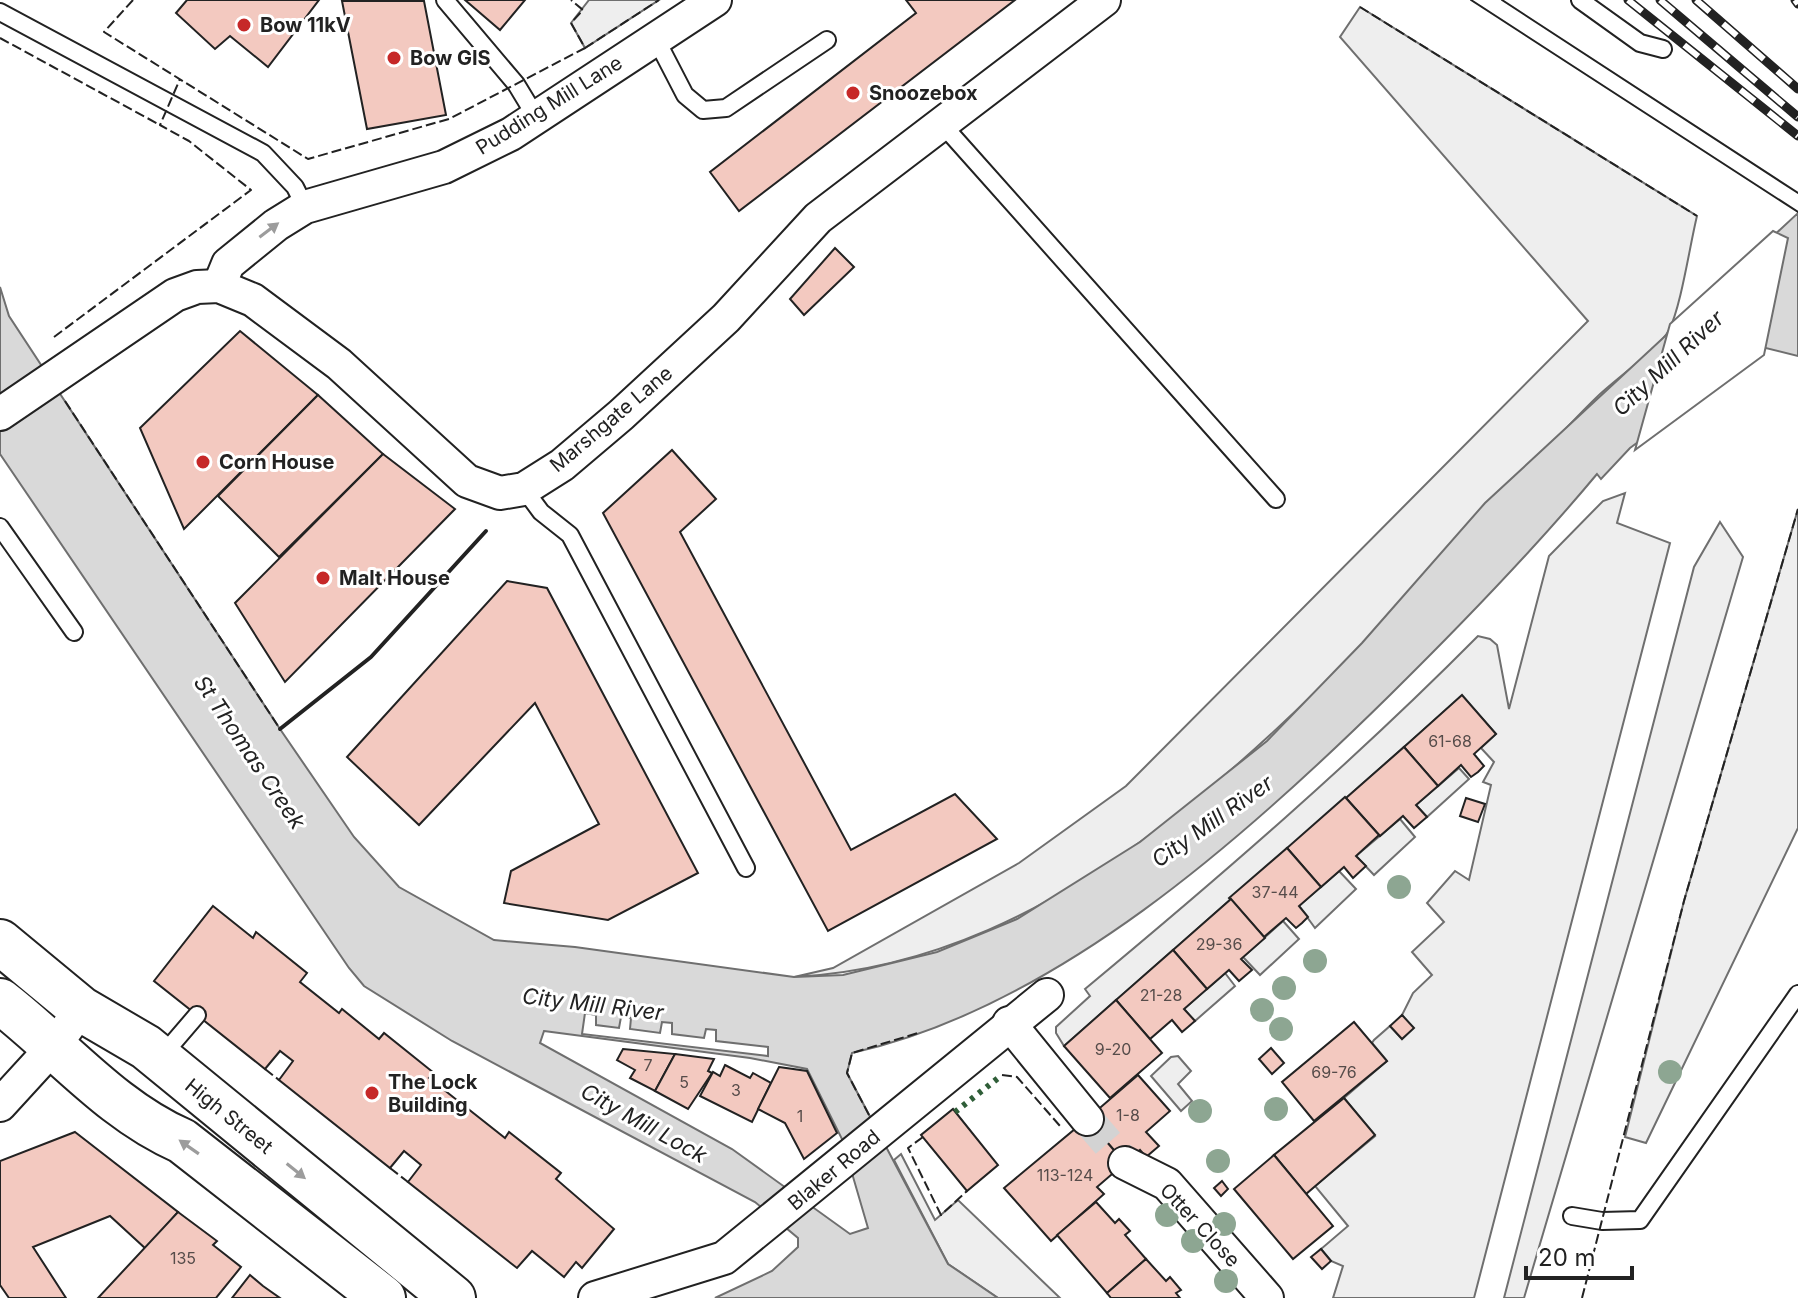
<svg xmlns="http://www.w3.org/2000/svg" width="1798" height="1298" font-family="Inter,sans-serif">
<rect width="100%" height="100%" fill="#fff"/>
<g fill="#eee" stroke="#6f6f6f" stroke-width="2">
<path d="M589 0H659L585 48 571 23Z"/>
<path d="M1360 7 1697 216C1690 244 1681 307 1669 330 1661 347 1613 381 1597 397 1573 420 1551 445 1528 469 1333 674 1099 962 794 977L833 968 1019 863 1126 786 1588 321 1340 37Z"/>
<path d="M1625 493 1617 523 1670 543 1474 1298H1333L1343 1266 1331 1261 1321 1249 1348 1226 1315 1186 1375 1136 1344 1098 1387 1061 1372 1043 1374 1040 1390 1026 1402 1039 1413 1028 1402 1015 1413 993 1432 975 1412 952 1444 922 1427 903 1455 871 1469 880 1491 785 1483 782 1494 762 1481 748 1496 734 1462 696 1064 1046 1056 1033V1027L1090 996 1085 989C1221 876 1354 761 1478 636L1490 639 1497 645 1509 709 1549 556 1603 501Z"/>
<path d="M1798 509V828L1646 1143 1625 1137 1684 901Z"/>
<path d="M1720 522 1743 557 1524 1298H1504L1694 567Z"/>
<path d="M1459 768 1469 779 1427 817 1416 805Z"/>
<path d="M1400 819 1415 837 1374 875 1356 856Z"/>
<path d="M1339 871 1356 889 1315 928 1299 906Z"/>
<path d="M1283 921 1299 939 1260 975 1243 957Z"/>
<path d="M1225 973 1235 986 1195 1021 1184 1009Z"/>
<path d="M1178 1056 1191 1071 1178 1084 1192 1101 1181 1111 1151 1076 1171 1057Z"/>
<path d="M901 1154 935 1220 958 1200 1060 1298H998L948 1264 894 1160Z"/>
</g>
<path fill="#d9d9d9" stroke="#6f6f6f" stroke-width="2" fill-rule="evenodd" d="M1798 213V356L1766 348 1630 448 1601 479 1597 474C1532 552 1462 624 1390 695 1246 837 1055 1008 852 1053L847 1073 948 1264 998 1298H715L772 1271 798 1247V1238L755 1202 452 1041 364 986 349 968 0 454V287L9 316 280 729 354 837 399 887 494 940 575 947 794 977 843 975 937 952 1017 919 1140 842 1267 741 1362 643 1485 503ZM544 1031 750 1058 807 1069 842 1139 868 1228 850 1234 732 1149 540 1043Z"/>
<g fill="#fff" stroke="#6f6f6f" stroke-width="2">
<path d="M1773 231 1788 238 1764 355 1635 450 1670 324Z"/>
<path d="M585 1013 596 1015V1025L619 1028 621 1017 631 1018 630 1029 660 1033 662 1022 672 1023V1034L704 1038 706 1029 716 1030V1041L768 1047V1056L582 1034Z"/>
</g>
<g fill="#f3c9c0" stroke="#222" stroke-width="2">
<path d="M187 0H319L268 67 230 36 215 49 176 13Z"/>
<path d="M465 0H525L500 30Z"/>
<path d="M906 0H1015L739 211 710 172 916 13Z"/>
<path d="M342 1H424L446 115 367 129Z"/>
<path d="M835 248 854 267 804 315 790 299Z"/>
<path d="M240 331 318 395 184 529 140 428Z"/>
<path d="M318 395 383 454 279 557 218 496Z"/>
<path d="M672 450 716 499 680 532 851 850 955 794 997 839 828 931 603 513Z"/>
<path d="M383 454 455 509 285 682 235 603Z"/>
<path d="M507 581 547 588 698 873 608 920 504 903 511 871 599 824 535 703 419 825 347 757Z"/>
<path d="M1462 695 1496 734 1474 754 1484 766 1478 772 1471 777 1461 765 1438 786 1404 747Z"/>
<path d="M1404 747 1438 786 1416 805 1427 817 1414 828 1403 816 1380 836 1346 798Z"/>
<path d="M1345 797 1379 835 1356 856 1366 866 1353 878 1344 867 1321 887 1287 848Z"/>
<path d="M1466 798 1485 804 1478 822 1460 816Z"/>
<path d="M1287 848 1321 887 1299 906 1308 917 1302 923 1296 928 1286 918 1264 937 1229 898Z"/>
<path d="M1231 899 1265 938 1241 959 1252 970 1239 981 1229 970 1207 989 1173 950Z"/>
<path d="M213 906 253 938 256 932 307 973 300 982 339 1013 342 1009 379 1039 384 1033 434 1073 429 1078 505 1138 509 1132 561 1173 556 1179 614 1229 582 1268 576 1262 564 1277 532 1251 517 1268 408 1182 421 1165 404 1151 390 1168 279 1080 293 1061 280 1051 265 1069 154 981Z"/>
<path d="M1173 950 1207 989 1184 1009 1195 1021 1188 1027 1182 1032 1172 1020 1150 1039 1116 1000Z"/>
<path d="M1116 1000 1162 1053 1110 1098 1064 1046Z"/>
<path d="M1402 1015 1414 1028 1402 1039 1390 1026Z"/>
<path d="M1354 1022 1387 1061 1314 1121 1282 1082Z"/>
<path d="M1271 1048 1284 1063 1272 1074 1259 1059Z"/>
<path d="M623 1049 675 1054 655 1091 630 1078 635 1070 617 1060Z"/>
<path d="M675 1054 714 1059 708 1071 712 1073 688 1109 655 1091Z"/>
<path d="M725 1065 750 1078 753 1073 771 1083 752 1122 700 1096 713 1072 720 1076Z"/>
<path d="M779 1067 807 1071 837 1133 804 1159 785 1123 758 1109Z"/>
<path d="M1138 1075 1170 1111 1146 1132 1159 1146 1146 1157 1140 1150 1125 1163 1087 1119Z"/>
<path d="M1344 1098 1375 1135 1306 1194 1274 1155Z"/>
<path d="M953 1109 998 1165 967 1191 921 1135Z"/>
<path d="M1087 1119 1125 1163 1097 1187 1104 1194 1051 1241 1004 1188Z"/>
<path d="M75 1132 178 1212 146 1249 110 1216 33 1247 66 1298H9L0 1285V1161Z"/>
<path d="M1274 1155 1333 1226 1293 1259 1234 1189Z"/>
<path d="M1222 1181 1228 1189 1221 1196 1214 1188Z"/>
<path d="M1096 1202 1115 1223 1119 1219 1130 1231 1125 1235 1146 1259 1107 1293 1057 1235Z"/>
<path d="M178 1212 217 1241 213 1245 241 1267 216 1298H98Z"/>
<path d="M1321 1249 1331 1261 1322 1269 1311 1257Z"/>
<path d="M1146 1259 1166 1281 1170 1277 1181 1290 1176 1293 1180 1298H1111L1107 1293Z"/>
<path d="M250 1275 263 1286 280 1298H232Z"/>
</g>
<g fill="none" stroke-linecap="round" stroke-linejoin="round">
<path stroke="#d3d3d3" stroke-width="32" stroke-dasharray="32 16" stroke-linecap="butt" d="M1087 1119 1125 1163"/>
<g stroke="#222" stroke-width="20">
<g id="lane">
<path d="M445 0 516 84 536 117"/>
<path d="M1580 0 1640 43 1663 49"/>
<path d="M0 12 263 153 295 187 305 207"/>
<path d="M656 39 685 95 703 110 726 108 827 40"/>
<path d="M942 124 1276 499"/>
<path d="M524 489 541 512 570 535 746 868"/>
<path d="M0 527 74 632"/>
<path d="M161 1057 197 1015"/>
<path d="M1572 1216 1602 1221 1640 1220 1798 994"/>
</g>
</g>
<g stroke="#222" stroke-width="36">
<g id="street">
<path d="M219 286 228 264 276 225 305 207 444 167 511 134 715 0"/>
<path d="M0 414 175 295 197 287 219 286 253 300 339 364 467 481 500 493 524 489 562 465 621 415 726 318 818 218 1104 0"/>
<path d="M1009 1023 1087 1119"/>
<path d="M0 1105 54 1046 81 1009"/>
<path d="M1125 1163 1167 1184 1267 1298"/>
<path d="M595 1298 724 1258 1047 995"/>
</g>
</g>
<g stroke="#222" stroke-width="48">
<g id="primary">
<path d="M0 942 81 1009 146 1047 453 1298"/>
<path d="M0 1001C61 1048 111 1110 182 1141L383 1298"/>
</g>
</g>
<use href="#lane" stroke="#fff" stroke-width="16"/>
<use href="#street" stroke="#fff" stroke-width="32"/>
<use href="#primary" stroke="#fff" stroke-width="44"/>
<g stroke="#222" stroke-width="2">
<path d="M1471 0 1798 212"/>
<path d="M1502 0 1798 193"/>
</g>
<g stroke="#222" stroke-width="9">
<g id="rail">
<path d="M1628 0 1798 136"/>
<path d="M1660 0 1798 117"/>
<path d="M1696 0 1798 89"/>
<path d="M1795 0 1798 4"/>
</g>
</g>
<use href="#rail" stroke="#fff" stroke-width="6" stroke-dasharray="18" stroke-linecap="butt"/>
<path stroke="#2f5e38" stroke-width="6" stroke-dasharray="4 6" stroke-linecap="butt" d="M955 1112 1002 1075"/>
<g stroke="#222" stroke-width="2" stroke-dasharray="10 4" stroke-linecap="butt">
<path d="M133 0 104 32 308 159 449 119 585 48 571 23 583 10 571 0"/>
<path d="M1360 7 1697 216"/>
<path d="M0 38 160 125"/>
<path d="M585 48 659 0"/>
<path d="M54 337 251 190 189 141 160 125 180 79"/>
<path d="M65 401 280 729"/>
<path d="M265 1069 279 1080"/>
<path d="M1002 1075 1017 1077 1060 1126"/>
<path d="M869 1115 847 1073 852 1053 918 1033"/>
<path d="M923 1137 908 1148 941 1215 967 1191"/>
<path d="M390 1168 408 1182"/>
<path d="M1582 1298 1684 901 1798 509"/>
</g>
<path stroke="#222" stroke-width="4" d="M280 729 371 657 486 531"/>
</g>
<g fill="#8da692">
<circle cx="1399" cy="887" r="12"/>
<circle cx="1315" cy="961" r="12"/>
<circle cx="1284" cy="988" r="12"/>
<circle cx="1262" cy="1010" r="12"/>
<circle cx="1281" cy="1029" r="12"/>
<circle cx="1670" cy="1072" r="12"/>
<circle cx="1276" cy="1109" r="12"/>
<circle cx="1200" cy="1111" r="12"/>
<circle cx="1218" cy="1161" r="12"/>
<circle cx="1167" cy="1215" r="12"/>
<circle cx="1224" cy="1224" r="12"/>
<circle cx="1193" cy="1241" r="12"/>
<circle cx="1226" cy="1281" r="12"/>
</g>
<defs><path id="oneway-solid" d="M-6-.8H1V-3.2L6.5 0L1 3.2V.8H-6Z" transform="scale(2)"/></defs>
<g fill="#9c9c9c">
<use href="#oneway-solid" transform="translate(269 230) rotate(-37)"/>
<use href="#oneway-solid" transform="translate(189 1147) rotate(-145)"/>
<use href="#oneway-solid" transform="translate(296 1171) rotate(39)"/>
</g>
<g fill="#c62828" stroke="#fff" stroke-width="3">
<circle cx="244" cy="25" r="8"/>
<circle cx="394" cy="58" r="8"/>
<circle cx="853" cy="93" r="8"/>
<circle cx="203" cy="462" r="8"/>
<circle cx="323" cy="578" r="8"/>
<circle cx="372" cy="1093" r="8"/>
</g>
<g text-anchor="middle" dominant-baseline="central" stroke-width="6" stroke-linejoin="round" paint-order="stroke">
<g font-size="16" fill="#564c4a">
<text x="1450" y="741">61-68</text>
<text x="1275" y="892">37-44</text>
<text x="1219" y="944">29-36</text>
<text x="1161" y="995">21-28</text>
<text x="1113" y="1049">9-20</text>
<text x="648" y="1065">7</text>
<text x="1334" y="1072">69-76</text>
<text x="684" y="1082">5</text>
<text x="736" y="1090">3</text>
<text x="1128" y="1115">1-8</text>
<text x="800" y="1116">1</text>
<text x="1065" y="1175">113-124</text>
<text x="183" y="1258">135</text>
</g>
<g font-size="20" font-weight="bold" fill="#222" stroke="#fff" text-anchor="start">
<text x="260" y="25">Bow 11kV</text>
<text x="410" y="58">Bow GIS</text>
<text x="869" y="93">Snoozebox</text>
<text x="219" y="462">Corn House</text>
<text x="339" y="578">Malt House</text>
<text x="388" y="1082">The Lock<tspan x="388" dy="23">Building</tspan></text>
</g>
<g font-size="20" fill="#222" stroke="#fff">
<text transform="translate(549 105) rotate(-32)">Pudding Mill Lane</text>
<text transform="translate(611 419) rotate(-40)">Marshgate Lane</text>
<text transform="translate(229 1116) rotate(39)">High Street</text>
<text transform="translate(834 1170) rotate(-40)">Blaker Road</text>
<text transform="translate(1200 1225) rotate(47)">Otter Close</text>
</g>
<g font-size="22" font-style="italic" fill="#222" stroke="#fff">
<text transform="translate(1668 363) rotate(-43)">City Mill River</text>
<text transform="translate(250 752) rotate(56)">St Thomas Creek</text>
<text transform="translate(1212 821) rotate(-35)">City Mill River</text>
<text transform="translate(593 1004) rotate(7)">City Mill River</text>
<text transform="translate(644 1123) rotate(29)">City Mill Lock</text>
</g>
</g>
<path d="M1526 1266v12h106v-12" fill="none" stroke="#222222" stroke-width="4"/>
<text x="1538" y="1266" font-size="24" fill="#222222" stroke="#ffffff" stroke-width="6" paint-order="stroke">20 m</text>
</svg>
